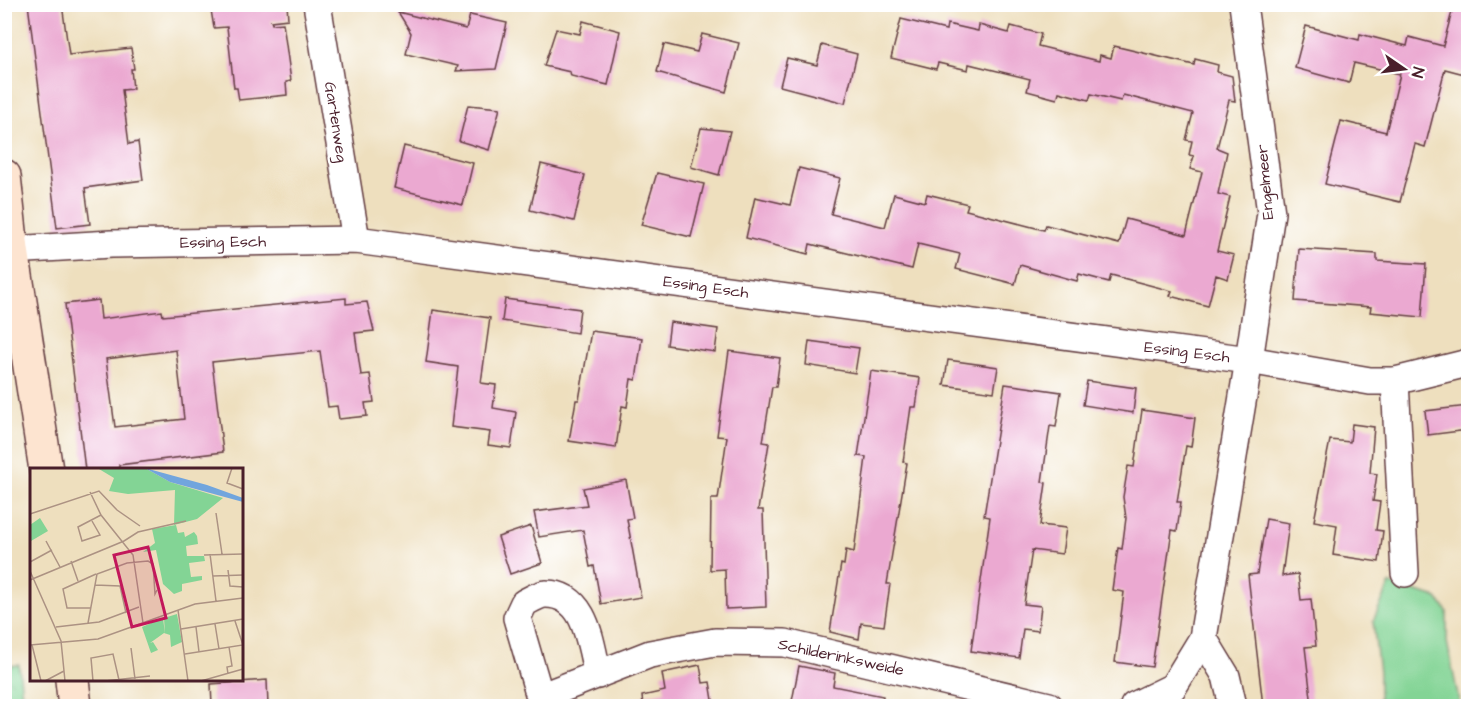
<svg xmlns="http://www.w3.org/2000/svg" width="1473" height="711" font-family="'Architects Daughter',sans-serif">
<defs>
<pattern id="park-crowns" width="20" height="18" patternUnits="userSpaceOnUse" patternTransform="scale(1.5)"><rect width="20" height="18" fill="#83d495"/><path d="M2 6a3 3 0 1 1 6 0M12 15a3 3 0 1 1 6 0" fill="none" stroke="#73b681"/></pattern>
</defs>
<rect width="100%" height="100%" fill="#fff"/>
<filter id="ink" filterUnits="userSpaceOnUse"><feTurbulence type="fractalNoise" baseFrequency=".0167" numOctaves="2"/><feDisplacementMap in="SourceGraphic" scale="12" xChannelSelector="R" yChannelSelector="G"/><feConvolveMatrix kernelMatrix="1 2 1 2 8 2 1 2 1" color-interpolation-filters="sRGB"/></filter>
<filter id="wash" filterUnits="userSpaceOnUse"><feTurbulence type="fractalNoise" baseFrequency=".008" numOctaves="4" result="noise"/><feDisplacementMap in="SourceGraphic" scale="24" xChannelSelector="R" yChannelSelector="G"/><feGaussianBlur stdDeviation="1.35" result="paint"/><feColorMatrix in="noise" values="0 0 0 0 0 0 0 0 0 0 0 0 0 0 0 0 0 1.4 0 .05"/><feComposite in="paint" operator="in"/></filter>
<g filter="url(#wash)">
<rect width="100%" height="100%" fill="#eedfbe"/>
<path fill="#83d495" stroke="#667a60" stroke-width="1.5" d="M1390 584 1437 598 1447 611V642L1460 706H1379V673L1373 621Z"/>
<path fill="url(#park-crowns)" stroke="#667a60" stroke-width="1.5" d="M19 665 23 706H5V666Z"/>
<g id="blocks">
<g fill="#eba9d1" fill-rule="evenodd">
<path d="M28 4H62L69 55 131 48 134 69H131L133 89 122 90 129 144 138 142 143 180 85 188 90 224 57 228Z"/>
<path d="M210 4H287L288 19 271 21 272 24 283 23 291 81 286 82 287 95 239 100 237 88H234L227 27 214 28Z"/>
<path d="M1454 4H1468V75L1445 69 1425 147 1415 144 1400 202 1325 184 1341 121 1386 132 1400 74 1354 63 1349 83 1295 68 1306 26 1359 40 1360 34 1407 46 1409 37 1443 46Z"/>
<path d="M398 12 466 29 470 15 507 23 496 69 456 71 458 66 406 54 411 33Z"/>
<path d="M901 19 946 30 947 24 978 31 979 25 1009 33 1011 26 1041 34 1038 46 1099 61 1100 55 1111 58 1114 46 1194 65 1195 59 1218 65 1217 72 1232 76 1235 101 1229 100 1217 148 1227 152 1218 194 1230 197 1217 251 1234 255 1228 279 1216 275 1208 306 1170 296 1172 291 1111 275 1109 282 1079 274 1077 281 1020 265 1015 284 956 269 960 254 918 244 912 269 810 244 808 254 746 238 755 197 790 205 799 168 840 178 831 214 885 227 894 194 925 202 927 194 968 204 966 210 1044 230 1046 225 1119 244 1126 219 1186 235 1202 172 1190 169 1194 156 1189 155 1192 141 1186 140 1193 113 1123 95 1121 101 1091 94 1089 100 1059 92 1057 99 1027 91 1030 79 969 64 968 70 938 63 936 69 891 58Z"/>
<path d="M583 21 620 31 608 85 571 76 570 72 544 66 556 29 580 34Z"/>
<path d="M702 34 739 43 726 92 657 72 664 44 697 52Z"/>
<path d="M822 45 857 54 845 103 780 86 787 58 817 65Z"/>
<path d="M468 105 500 108 489 150 459 141Z"/>
<path d="M701 128 730 131 719 175 691 167Z"/>
<path d="M404 146 473 163 463 205 394 188Z"/>
<path d="M541 164 585 175 574 221 530 210Z"/>
<path d="M657 173 704 184 691 237 641 225Z"/>
<path d="M1299 249 1377 254V261L1426 264 1422 317 1370 312 1371 307 1295 301Z"/>
<path d="M346 298V304L367 302 374 331 355 333 361 375 370 374 374 402 365 403 367 416 339 419 337 406 328 407 320 351 212 362 223 452 119 465V470H85L65 304 99 300 101 319 162 311 163 316ZM176 350 184 419 115 427 106 359Z"/>
<path d="M505 299 580 309 577 333 502 321Z"/>
<path d="M433 310 490 318 481 383 496 385 493 408 516 412 511 448 488 445 490 432 451 427 458 367 426 362Z"/>
<path d="M670 322 718 329 715 352 667 345Z"/>
<path d="M591 331 642 338 636 380 631 379 627 407 622 406 616 448 569 441 576 400H579Z"/>
<path d="M809 341 859 348 855 373 806 365Z"/>
<path d="M729 351 780 358 776 387H772L763 442 769 443 758 510H763L766 607 726 609 725 569 710 570 711 499H718L727 437 717 436Z"/>
<path d="M948 360 998 367 994 392 944 385Z"/>
<path d="M871 371 920 378 916 407H911L903 462 907 463 887 584H890L884 626 861 623 859 639 830 632 841 564 844 565 846 550 854 552 866 457 858 456Z"/>
<path d="M1087 381 1136 388 1133 413 1083 405Z"/>
<path d="M1005 384 1061 392 1056 427 1050 426 1042 482 1046 483 1040 525 1066 528 1062 554 1032 550 1024 604 1041 606 1038 631 1023 629 1019 658 971 651 990 517 984 516Z"/>
<path d="M1468 406V430L1428 435 1425 411Z"/>
<path d="M1142 410 1195 418 1191 447 1186 446 1177 502H1181L1177 531 1172 530 1152 667 1115 662 1124 592 1112 590 1118 548 1122 549 1126 518 1123 497 1128 466 1134 467Z"/>
<path d="M1352 424 1374 427 1370 473 1377 474 1373 501 1380 502 1376 530 1383 531 1379 562 1333 555 1337 525 1314 521 1330 440 1350 442Z"/>
<path d="M626 480 633 518 627 519 641 597 601 604 594 566 590 567 583 530 539 537 534 512 587 505 583 488Z"/>
<path d="M1266 519 1289 523 1282 576 1298 574 1301 600 1311 599 1316 646 1305 647 1312 706H1263L1248 575 1257 574Z"/>
<path d="M531 526 542 563 510 574 498 537Z"/>
<path d="M700 665 703 683 710 682 714 706H643L642 696 665 691 662 673Z"/>
<path d="M799 666 835 673 833 686 883 696 882 706H791Z"/>
<path d="M267 680 268 706H212L211 684Z"/>
</g>
</g>
</g>
<g filter="url(#ink)">
<use href="#blocks" fill-opacity="0" stroke="#633c41" stroke-width="1.5"/>
<g fill="none" stroke-linecap="round" stroke-linejoin="round">
<g stroke="#633c41" stroke-width="30">
<g id="minor">
<path d="M317 4 356 240"/>
<path d="M12 250 111 244 356 240 1249 360 1370 381H1395L1468 363"/>
<path d="M1395 381 1405 573"/>
<path d="M1203 638 1226 676 1233 706"/>
<path d="M598 675C590 644 587 594 546 594 539 594 530 600 524 603L517 618 540 697 650 654 715 642 785 643 1049 706"/>
<path d="M1134 706 1173 687 1203 638 1249 360 1271 213 1243 4"/>
</g>
</g>
<g stroke="#633c41" stroke-width="36">
<g id="secondary">
<path d="M4 176 12 250 46 470"/>
<path d="M72 680 75 706"/>
</g>
</g>
<use href="#minor" stroke="#fff" stroke-width="27"/>
<use href="#secondary" stroke="#fde4d0" stroke-width="33"/>
</g>
</g>
<g text-anchor="middle" dominant-baseline="central" stroke-width="4.5" stroke-linejoin="round" paint-order="stroke">
<g font-size="16" fill="#4a1f2b" stroke="#fff">
<text transform="translate(336 122) rotate(81)">Gartenweg</text>
<text transform="translate(1265 182) rotate(-95)">Engelmeer</text>
<text transform="translate(223 242) rotate(-1)">Essing Esch</text>
<text transform="translate(706 287) rotate(8)">Essing Esch</text>
<text transform="translate(1187 352) rotate(7)">Essing Esch</text>
<text transform="translate(841 657) rotate(12)">Schilderinksweide</text>
</g>
</g>
<g transform="translate(30 468)">
<rect width="213" height="213" fill="#eedfbe"/>
<path d="M115 0 140 14 193 30 167 51 144 57 145 22 98 26 79 23 84 10 69 1ZM10 50 18 63 1 73 0 57ZM146 57 148 65 154 64 155 69 164 64 167 68 168 76 156 78 157 88H174L175 93 159 95 161 109 172 108V112L152 116V123L144 126 133 116 126 82 113 84 125 75 122 61Z" fill="#83d495"/>
<path d="M147 146 152 174 141 179 140 167 134 165 120 175 123 174 128 182 121 185 112 159 133 150 135 166 134 150Z" fill="#83d495"/>
<path d="M115 0 177 17 213 30V34L140 14Z" fill="#71a5dd"/>
<path fill="none" stroke="#ac9283" stroke-width="1.5" d="M202 0 197 15 213 21M60 24 71 47 103 87 113 155M186 45 192 86M0 46 69 23 87 42 110 58M62 53 70 67 52 73 48 59 71 47M16 73 30 99M180 86 186 133M174 87 213 86M41 93 48 113M0 94 22 82M198 102 200 118 213 119M0 103 31 173 35 213M183 108 213 107M0 112 94 73 108 64 156 53M65 117 90 118 96 145M61 140H37L33 121 66 106M148 142 158 213M58 155 67 106 97 95 118 93 123 96 125 126 127 122M185 156 189 181M26 159 69 154 109 139M166 159 169 184M151 161 213 151M0 177 68 171 165 136 213 130M2 177 11 213M101 180 105 211M155 186 213 177 205 153M198 206 197 199 202 198 199 179M15 213 34 203M63 213 61 190 83 186 89 212M75 213 120 208M171 213 213 201"/>
<path fill="#c2185b" fill-opacity="0.15" stroke="#c2185b" stroke-width="3" d="M118 79 136 150 102 159 84 87Z"/>
<rect width="213" height="213" fill="none" stroke="#4a1f2b" stroke-width="3"/>
</g>
<rect width="1473" height="711" fill="none" stroke="#fff" stroke-width="24"/>
<g transform="translate(1404 69) rotate(104)" stroke="#ffffff" stroke-width="4.5" paint-order="stroke">
<path d="M0-4.5L10 22L0 15L-10 22Z" fill="#4a1f2b"/>
<text y="-9" font-size="16" font-weight="bold" text-anchor="middle" fill="#4a1f2b">N</text>
</g>
</svg>
